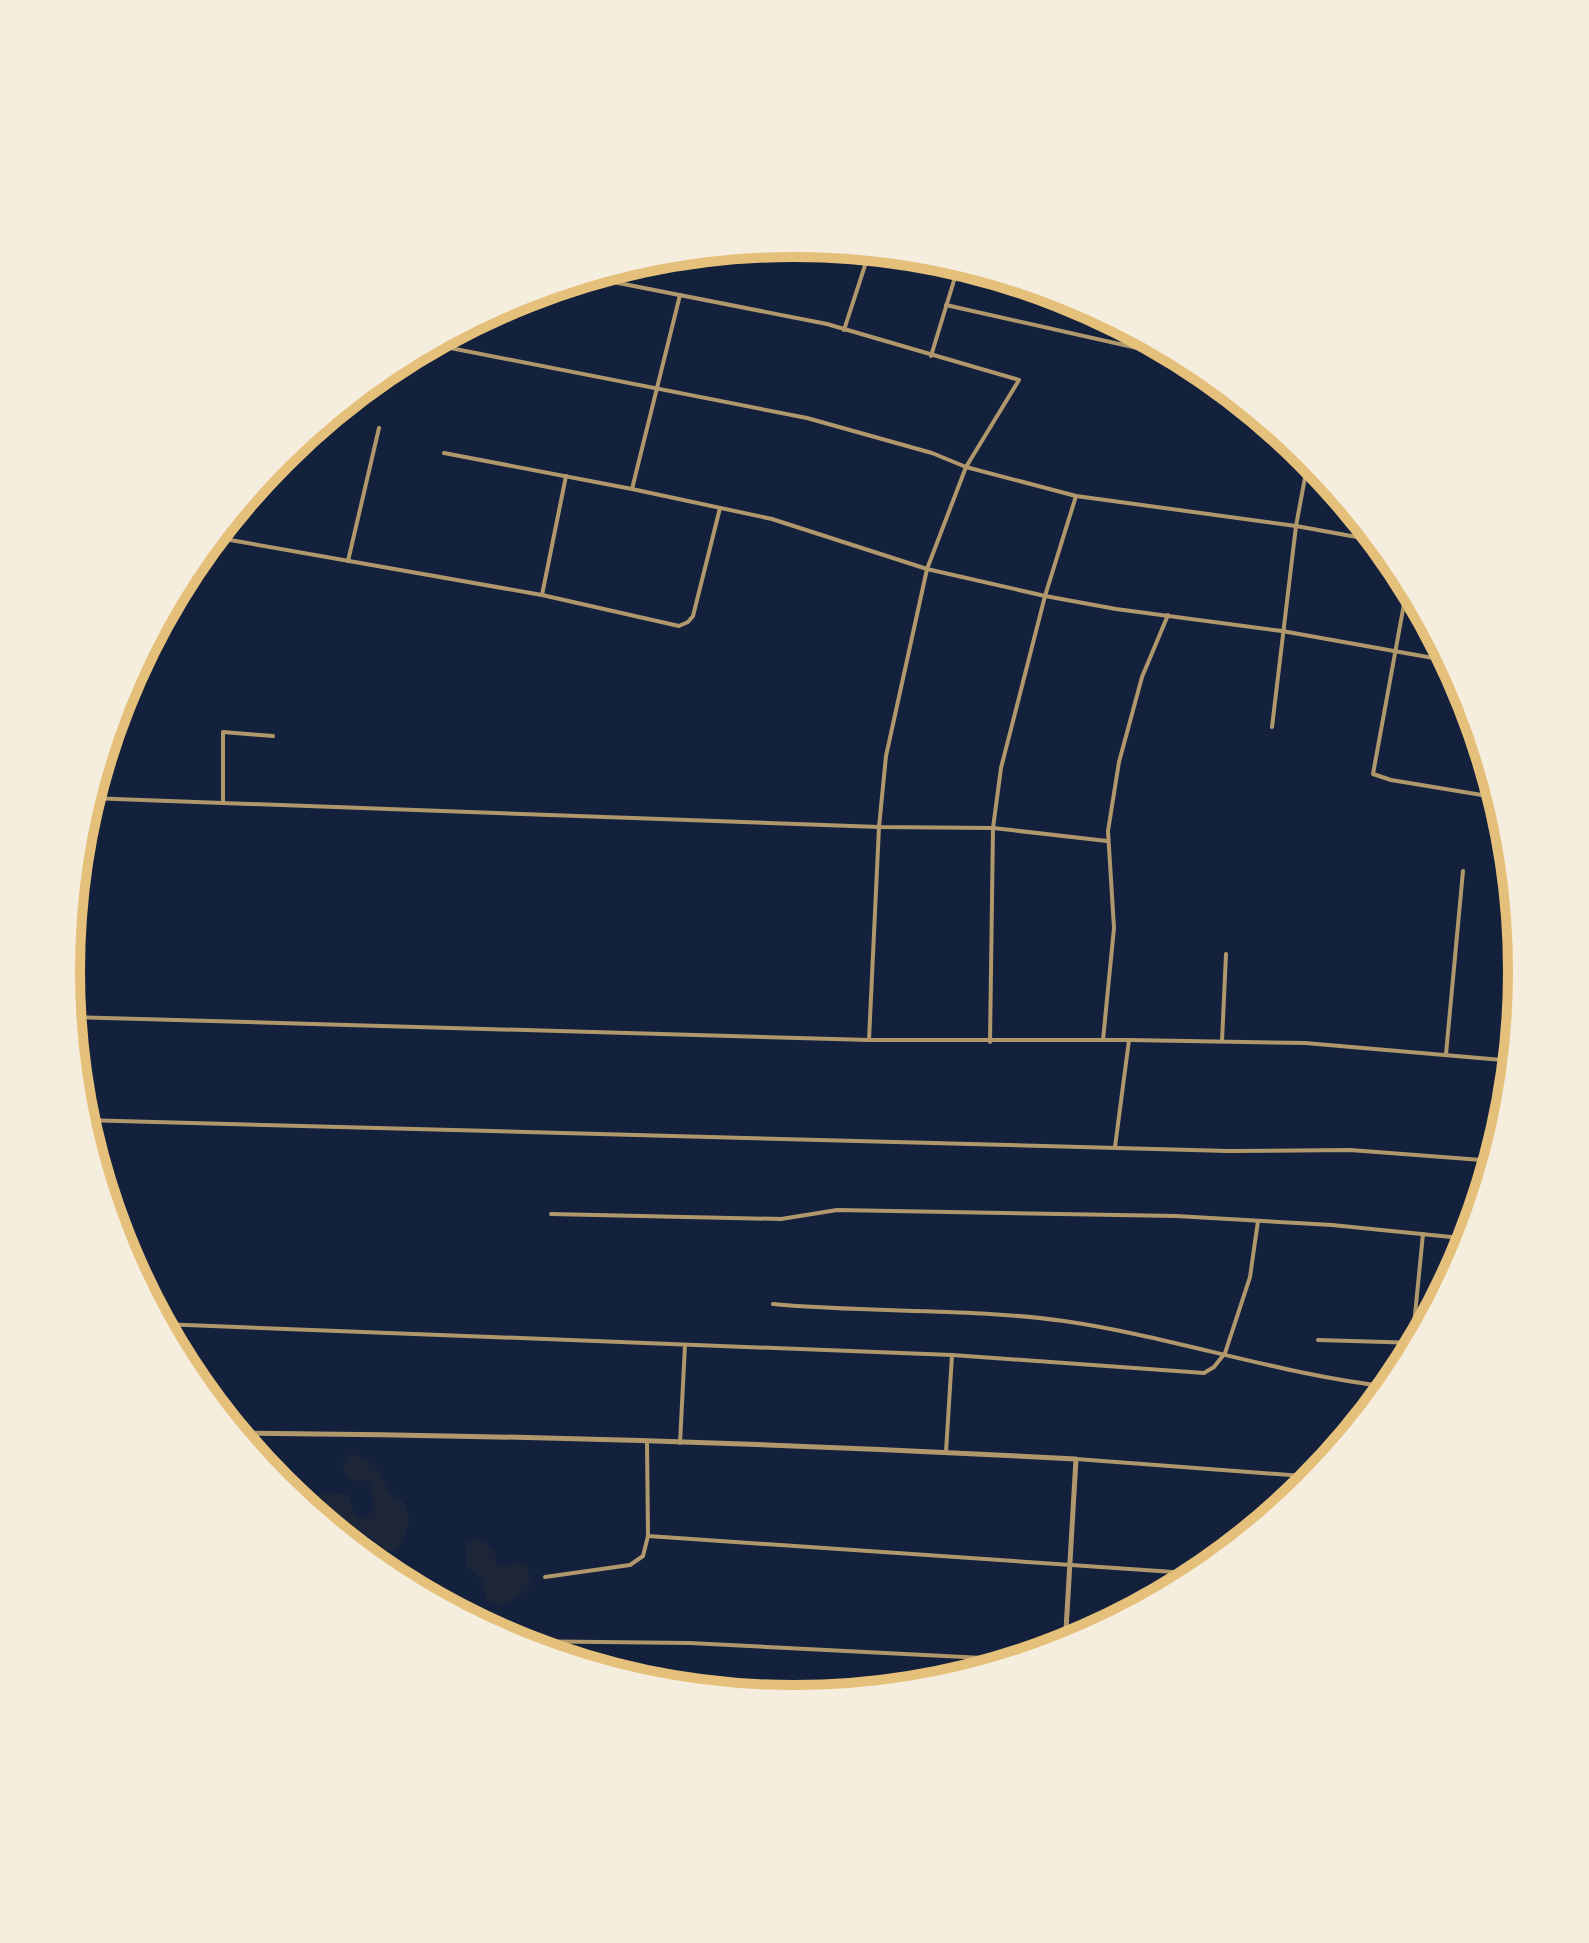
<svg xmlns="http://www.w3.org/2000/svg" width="1589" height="1943" font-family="'Exo 2',sans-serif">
<rect width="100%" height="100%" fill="#14213d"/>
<g fill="#1d2539">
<path d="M350 1454C374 1457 381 1472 389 1494 418 1502 410 1532 396 1550H381C375 1532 356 1535 340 1537L313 1514C311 1504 315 1498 323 1492L350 1495 353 1512 359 1518C381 1516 371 1496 368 1480L359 1482 347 1478C344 1467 340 1463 350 1454Z"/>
<path d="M477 1538 494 1550 498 1567 519 1562 527 1565 530 1587C516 1598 503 1612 486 1601L482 1581 466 1565 465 1544Z"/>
</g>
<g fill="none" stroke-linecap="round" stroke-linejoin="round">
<g stroke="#b1986c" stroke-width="4">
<path d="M588 277 827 324 1019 380 966 467 927 569 886 756 879 827 869 1040"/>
<path d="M946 305 1186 359"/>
<path d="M844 330 870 250"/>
<path d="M430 344 807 418 932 453 966 467 1076 496 1296 526 1379 541"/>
<path d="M931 356 959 264"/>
<path d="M444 453 632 489 772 519 927 569 1045 596 1116 609 1282 631 1450 661"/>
<path d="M632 489 680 295"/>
<path d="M213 537 542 595 679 626 688 622 693 616 720 508"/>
<path d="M348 561 379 428"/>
<path d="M1408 582 1373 774 1391 780 1500 798"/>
<path d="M542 595 566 476"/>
<path d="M1272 727 1296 526 1309 456"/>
<path d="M89 798 879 827 993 828 1107 841"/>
<path d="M223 802V732L273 736"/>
<path d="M70 1017 869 1040H1129L1305 1043 1514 1061"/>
<path d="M1103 1040 1114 928 1108 831 1119 762 1142 677 1168 615"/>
<path d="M1222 1041 1226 954"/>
<path d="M990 1042 993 828 1001 768 1045 596 1076 496"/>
<path d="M1446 1054 1463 871"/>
<path d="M82 1120 1228 1151 1350 1150 1495 1161"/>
<path d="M1115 1147 1129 1040"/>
<path d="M551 1214 781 1219 837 1210 1176 1216 1332 1225 1471 1239"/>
<path d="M773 1304C869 1313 968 1308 1064 1321 1174 1337 1281 1375 1391 1387"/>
<path d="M161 1324 952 1355 1204 1373 1214 1367 1225 1353 1250 1277 1258 1221"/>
<path d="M1318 1340 1418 1343"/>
<path d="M1411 1355 1423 1234"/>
<path d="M647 1441 648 1536 1203 1574"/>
<path d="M680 1443 685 1345"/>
<path d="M946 1452 952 1355"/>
<path d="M1076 1459 1317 1477"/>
<path d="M545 1577 630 1565 643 1556 648 1536"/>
<path d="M510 1641 690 1643 1021 1660"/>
</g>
<path stroke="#b1986c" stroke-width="5" d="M235 1433C516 1435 796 1444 1076 1459L1065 1647"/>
</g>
<path d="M0 0H1589V1943H0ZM80 971a714 714 0 1 1 1428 0a714 714 0 1 1-1428 0Z" fill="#f5edde" fill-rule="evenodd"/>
<path fill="none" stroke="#e5c07b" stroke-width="10" d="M80 971a714 714 0 1 1 1428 0a714 714 0 1 1-1428 0Z"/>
</svg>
